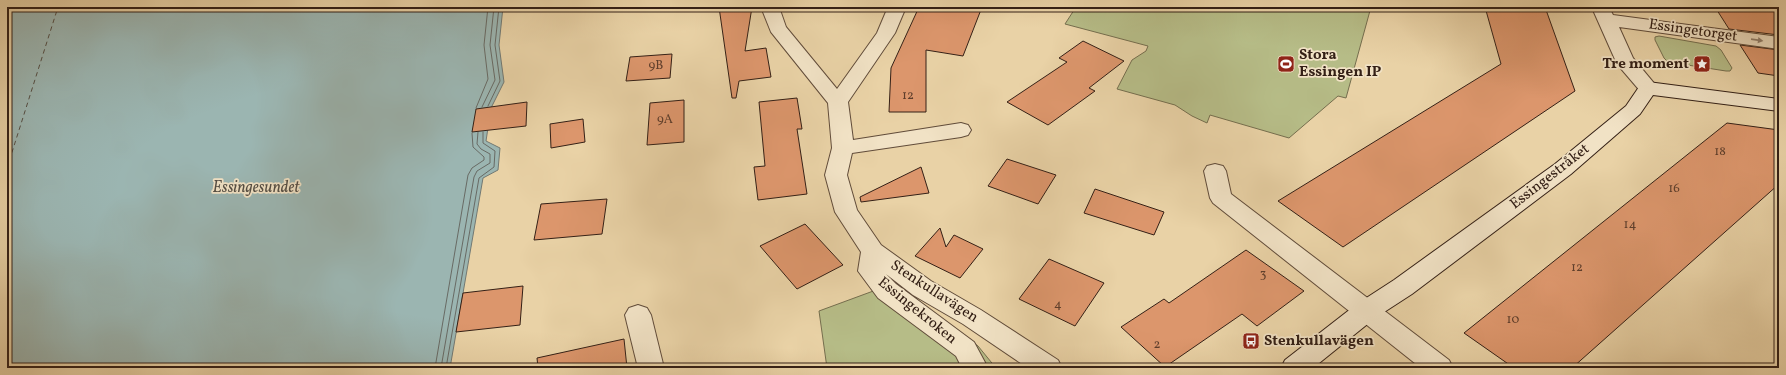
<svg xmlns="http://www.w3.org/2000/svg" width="1786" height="375" font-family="Vollkorn,serif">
<rect width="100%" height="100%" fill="#e9d2a6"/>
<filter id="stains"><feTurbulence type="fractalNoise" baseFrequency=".005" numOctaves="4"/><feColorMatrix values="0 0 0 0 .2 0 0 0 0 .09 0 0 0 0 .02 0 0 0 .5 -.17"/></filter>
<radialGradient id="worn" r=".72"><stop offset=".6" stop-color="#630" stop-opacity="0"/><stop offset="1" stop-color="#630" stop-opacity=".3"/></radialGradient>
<g fill="#b6bc87" stroke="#756e4e">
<path d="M1076 7H1371L1346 98 1338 96 1289 138 1210 115 1207 123 1192 116 1175 105 1117 89 1132 60 1146 51 1148 46 1065 24Z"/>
<path d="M1659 36 1716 46 1721 50 1732 68 1730 71H1726L1668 62 1664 58 1655 40V37Z"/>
<path d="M895 283 978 346 996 368H827L819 311Z"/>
</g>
<path fill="#9bb5b1" stroke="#727973" d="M7 7H503L499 45 504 82 491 108 486 141 500 148 498 170 483 178 450 368H7Z"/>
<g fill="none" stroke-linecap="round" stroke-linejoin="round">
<g stroke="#686a64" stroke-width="1">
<path d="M488 106 500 81 495 45 499 7"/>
<path d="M482 107 495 80 490 45 494 7"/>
<path d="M476 108 488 79 484 45 488 7"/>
<path d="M435 368 468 175 472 168 484 160V157L473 147 472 133"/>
<path d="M441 368 474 177 477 171 490 163V154L481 149 477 144 478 132"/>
<path d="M446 368 479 178 494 167 495 151 483 143V132"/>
</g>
<path stroke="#534d44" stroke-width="1" stroke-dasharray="4.5 3.5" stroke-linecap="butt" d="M7 168 58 7"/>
</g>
<g fill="#dc966c" stroke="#342016">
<path d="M719 7H752L745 51 766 48 771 77 739 81 736 98H732Z"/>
<path d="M919 7H982L963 56 926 50V112H889L891 68Z"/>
<path d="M1485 7H1545L1575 91 1343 247 1278 201 1501 64Z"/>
<path d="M1715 7H1779V35L1729 29Z"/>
<path d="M1083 41 1124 61 1089 88 1095 91 1048 125 1007 102 1067 62 1059 58Z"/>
<path d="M1740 45 1779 50V76L1758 73Z"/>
<path d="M672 54 670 78 626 81 630 57Z"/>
<path d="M797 98 802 129H797L807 194 758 200 754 167 765 166 759 102Z"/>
<path d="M684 100V142L647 145 650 103Z"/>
<path d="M527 102 526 126 472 132 476 109Z"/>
<path d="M583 119 585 142 551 148 550 124Z"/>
<path d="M1727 123 1779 130V184L1572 368H1514L1464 333Z"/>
<path d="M1007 159 1056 175 1038 204 988 186Z"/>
<path d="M921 167 929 193 861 202 860 197Z"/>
<path d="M1095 189 1164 212 1154 235 1084 213Z"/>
<path d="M607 199 602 234 534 240 541 204Z"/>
<path d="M805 224 843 265 797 289 760 246Z"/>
<path d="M940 228 946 247 954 235 983 249 960 278 915 256Z"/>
<path d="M1246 250 1304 291 1257 326 1242 314 1165 367 1121 327 1164 299 1169 303Z"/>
<path d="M1049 259 1104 283 1075 326 1019 299Z"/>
<path d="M523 286 520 325 456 332 463 293Z"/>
<path d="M624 339 627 368H538L537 358Z"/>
</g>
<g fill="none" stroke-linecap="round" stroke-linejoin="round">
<g stroke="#614c3a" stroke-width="2">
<g id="street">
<path d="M761 7H779L786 27 837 89 877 33 888 7H906L895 33 848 102 853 140 961 123 968 125 971 130 968 135 961 137 852 153 847 175 857 210 881 245 931 281 981 310 1058 360 1062 368H1028L963 324 913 295 886 274 896 284 974 342 988 368H962L956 356 878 298 858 271 861 252 835 212 825 175 832 148 828 103 771 32Z"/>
<path d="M1595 7H1609L1613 15 1779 37V49L1619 27 1633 58 1658 88 1655 92 1648 94 1641 92 1617 64 1593 10Z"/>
<path d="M1215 164 1223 166 1226 171 1231 194 1449 360 1453 368H1421L1213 203 1210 198 1204 171 1207 166Z"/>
<path d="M638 305 647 308 651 315 664 368H638L625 315 629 308Z"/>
</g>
</g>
<g stroke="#342016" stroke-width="2">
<path id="secondary" d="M1648 82 1779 99V111L1653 95 1640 114 1571 174 1412 294 1375 318 1313 368H1281L1285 360 1357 304 1394 280 1555 164 1626 106 1641 84Z"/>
</g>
<use href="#street" fill="#f1e2c5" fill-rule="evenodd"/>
<use href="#secondary" fill="#f1e2c5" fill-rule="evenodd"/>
</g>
<defs><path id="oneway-solid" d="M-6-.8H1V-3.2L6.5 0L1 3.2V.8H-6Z"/></defs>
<use fill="#92816e" href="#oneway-solid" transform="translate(1757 40) rotate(8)"/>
<defs>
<g id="stadium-square" transform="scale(0.9)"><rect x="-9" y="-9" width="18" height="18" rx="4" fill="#8f2418" stroke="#f1e2c5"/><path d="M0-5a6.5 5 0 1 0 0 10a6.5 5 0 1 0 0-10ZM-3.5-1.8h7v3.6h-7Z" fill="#fff"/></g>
<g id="sight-square" transform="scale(0.9)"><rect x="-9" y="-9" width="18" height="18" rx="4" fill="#8f2418" stroke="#f1e2c5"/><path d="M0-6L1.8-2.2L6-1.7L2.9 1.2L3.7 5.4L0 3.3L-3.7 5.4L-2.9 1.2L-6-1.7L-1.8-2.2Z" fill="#fff"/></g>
<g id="bus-square" transform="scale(0.9)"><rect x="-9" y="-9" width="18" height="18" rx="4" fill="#8f2418" stroke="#f1e2c5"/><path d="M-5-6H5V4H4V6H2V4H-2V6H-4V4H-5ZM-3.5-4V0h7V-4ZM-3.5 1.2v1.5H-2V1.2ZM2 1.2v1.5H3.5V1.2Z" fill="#fff"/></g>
</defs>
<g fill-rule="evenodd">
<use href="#stadium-square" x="1286" y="64"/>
<use href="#sight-square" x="1702" y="64"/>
<use href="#bus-square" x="1251" y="341"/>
</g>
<g text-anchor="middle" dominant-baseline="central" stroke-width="3.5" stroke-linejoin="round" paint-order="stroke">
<g font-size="13" fill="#5e3e2c">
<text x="656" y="66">9B</text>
<text x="908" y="96">12</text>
<text x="665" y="120">9A</text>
<text x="1720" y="152">18</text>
<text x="1674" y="189">16</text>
<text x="1630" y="225">14</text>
<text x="1577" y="268">12</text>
<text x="1263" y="275">3</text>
<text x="1058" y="305">4</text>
<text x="1513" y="320">10</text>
<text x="1157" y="345">2</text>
</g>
<g font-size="15" fill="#342016" stroke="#f1e2c5">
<text transform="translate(1693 31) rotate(8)">Essingetorget</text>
<text transform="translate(1550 177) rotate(-38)">Essingestråket</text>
<text transform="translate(934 292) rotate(33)">Stenkullavägen</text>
<text transform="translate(917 311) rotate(39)">Essingekroken</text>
</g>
<g font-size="15" font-weight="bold" fill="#342016" stroke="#f1e2c5" text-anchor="start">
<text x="1299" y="55">Stora<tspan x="1299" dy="17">Essingen IP</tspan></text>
<text x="1689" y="64" text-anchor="end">Tre moment</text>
<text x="1264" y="341">Stenkullavägen</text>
</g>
<g font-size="16" font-style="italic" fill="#534d44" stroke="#f1e2c5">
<text x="256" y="188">Essingesundet</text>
</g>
</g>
<rect width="1786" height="375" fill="none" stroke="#e9d2a6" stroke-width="24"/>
<rect x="8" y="8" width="1770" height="359" fill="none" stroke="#342016" stroke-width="2"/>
<rect x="12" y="12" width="1762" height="351" fill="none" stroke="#342016"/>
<rect width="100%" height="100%" filter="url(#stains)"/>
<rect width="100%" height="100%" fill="url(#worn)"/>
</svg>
